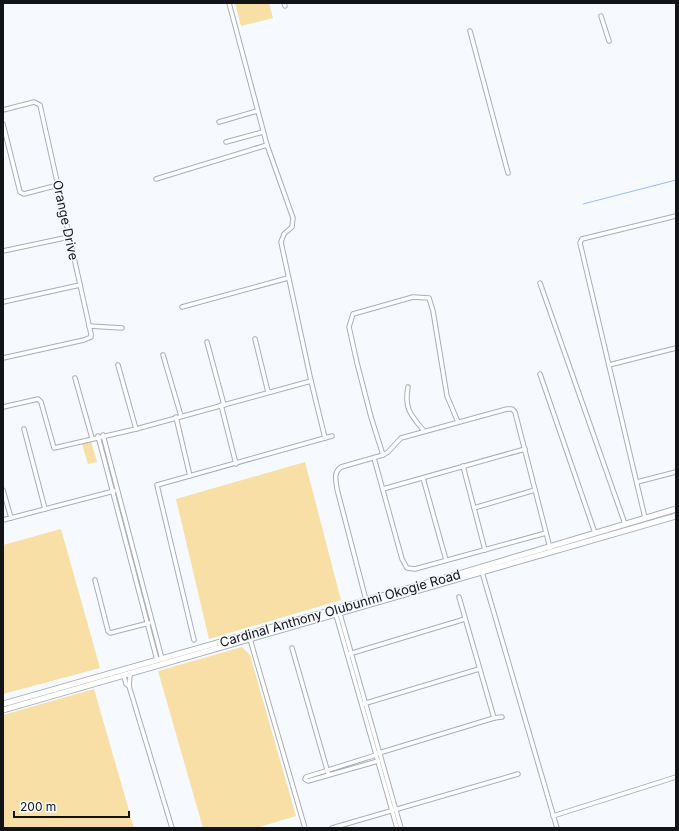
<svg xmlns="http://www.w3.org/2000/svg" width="679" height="831" font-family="Inter,sans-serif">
<rect width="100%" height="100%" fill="#f6faff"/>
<g fill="#f7dfa5">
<path d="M235 3H269L273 18 241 26Z"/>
<path d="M91 441 97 462 88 464 82 444Z"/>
<path d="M305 462 341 600 209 639 176 499Z"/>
<path d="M61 529 100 668 3 694V545Z"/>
<path d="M242 647 250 655 296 816 256 828H203L158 671Z"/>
<path d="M94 689 134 828H3V715Z"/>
</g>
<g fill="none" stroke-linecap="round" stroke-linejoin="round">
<path stroke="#99bcf4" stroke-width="1" d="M583 204 676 180"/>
<g stroke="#a9aeb6" stroke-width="5.5">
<g id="street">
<path d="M284 3 285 6"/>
<path d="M601 16 609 41"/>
<path d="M470 31 508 173"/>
<path d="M3 110 34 102 40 105 91 334V337L84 340 3 358"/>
<path d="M219 122 257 111"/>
<path d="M3 124 20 192 24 194 58 185"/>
<path d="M226 142 263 132"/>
<path d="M156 179 267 145"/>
<path d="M3 251 69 237"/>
<path d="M540 283 625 524"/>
<path d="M3 302 80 285"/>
<path d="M182 307 288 278"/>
<path d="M89 326 122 328"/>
<path d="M255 339 268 392"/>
<path d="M207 342 224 405"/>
<path d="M163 355 181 416"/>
<path d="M118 365 136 429"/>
<path d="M609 365 676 348"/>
<path d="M540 374 595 533"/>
<path d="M75 378 92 438"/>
<path d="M311 381 325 438"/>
<path d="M408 387C404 409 411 415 424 431"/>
<path d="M221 405 236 464"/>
<path d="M3 407 38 399 41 402 54 448 136 429 311 381 281 242 284 234 292 227 293 218 267 145 229 3"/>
<path d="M176 417 190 476"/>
<path d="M24 429 45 509"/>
<path d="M103 435 162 659"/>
<path d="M98 436 157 660"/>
<path d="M383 455 371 417 357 363 349 327 353 314 413 297 429 298 433 311 447 396 458 422"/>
<path d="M374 458 402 559 407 568 415 569 546 533"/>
<path d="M463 466 485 550"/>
<path d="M423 478 446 560"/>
<path d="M637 482 676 472"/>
<path d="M383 489 525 449"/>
<path d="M3 490 11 518"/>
<path d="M474 508 535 490"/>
<path d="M645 518 580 243 582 239 676 216"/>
<path d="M3 520 114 491"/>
<path d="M482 572 557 828"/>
<path d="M95 580 108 631 110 633 149 623"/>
<path d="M459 597 494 718"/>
<path d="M366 600 337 489C336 480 333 473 341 467L383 455 388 452 401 438 507 409H512L515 412 550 548"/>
<path d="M340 614 401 828"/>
<path d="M336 615 397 828"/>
<path d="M250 639 305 828"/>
<path d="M194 640 157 485 332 436"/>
<path d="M292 648 328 773"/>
<path d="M349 654 465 619"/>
<path d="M124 676 126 684 129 686 172 828"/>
<path d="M129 686 130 674"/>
<path d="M363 704 479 669"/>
<path d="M379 753 494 718 502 717"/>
<path d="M376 755 306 777 305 779 308 781 378 761"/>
<path d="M553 816 676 777"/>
<path d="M332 828 518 774"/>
</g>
</g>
<g stroke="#a9aeb6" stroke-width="7">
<g id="secondary">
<path d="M3 704 455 575 676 509"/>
<path d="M3 710 676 516"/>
</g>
</g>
<use href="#street" stroke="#fff" stroke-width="3.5"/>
<use href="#secondary" stroke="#fff" stroke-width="5"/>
</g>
<g text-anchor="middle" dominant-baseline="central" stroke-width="3" stroke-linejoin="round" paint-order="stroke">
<g font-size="13" fill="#121417" stroke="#f6faff">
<text transform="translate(66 220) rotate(78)">Orange Drive</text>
<text transform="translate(340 608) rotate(-16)">Cardinal Anthony Olubunmi Okogie Road</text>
</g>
</g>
<rect width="679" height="831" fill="none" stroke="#121417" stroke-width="8"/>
<path d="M14 811v6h115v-6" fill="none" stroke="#121417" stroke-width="2"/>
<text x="20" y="811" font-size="12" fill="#121417" stroke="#f6faff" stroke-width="3" paint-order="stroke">200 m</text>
</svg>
